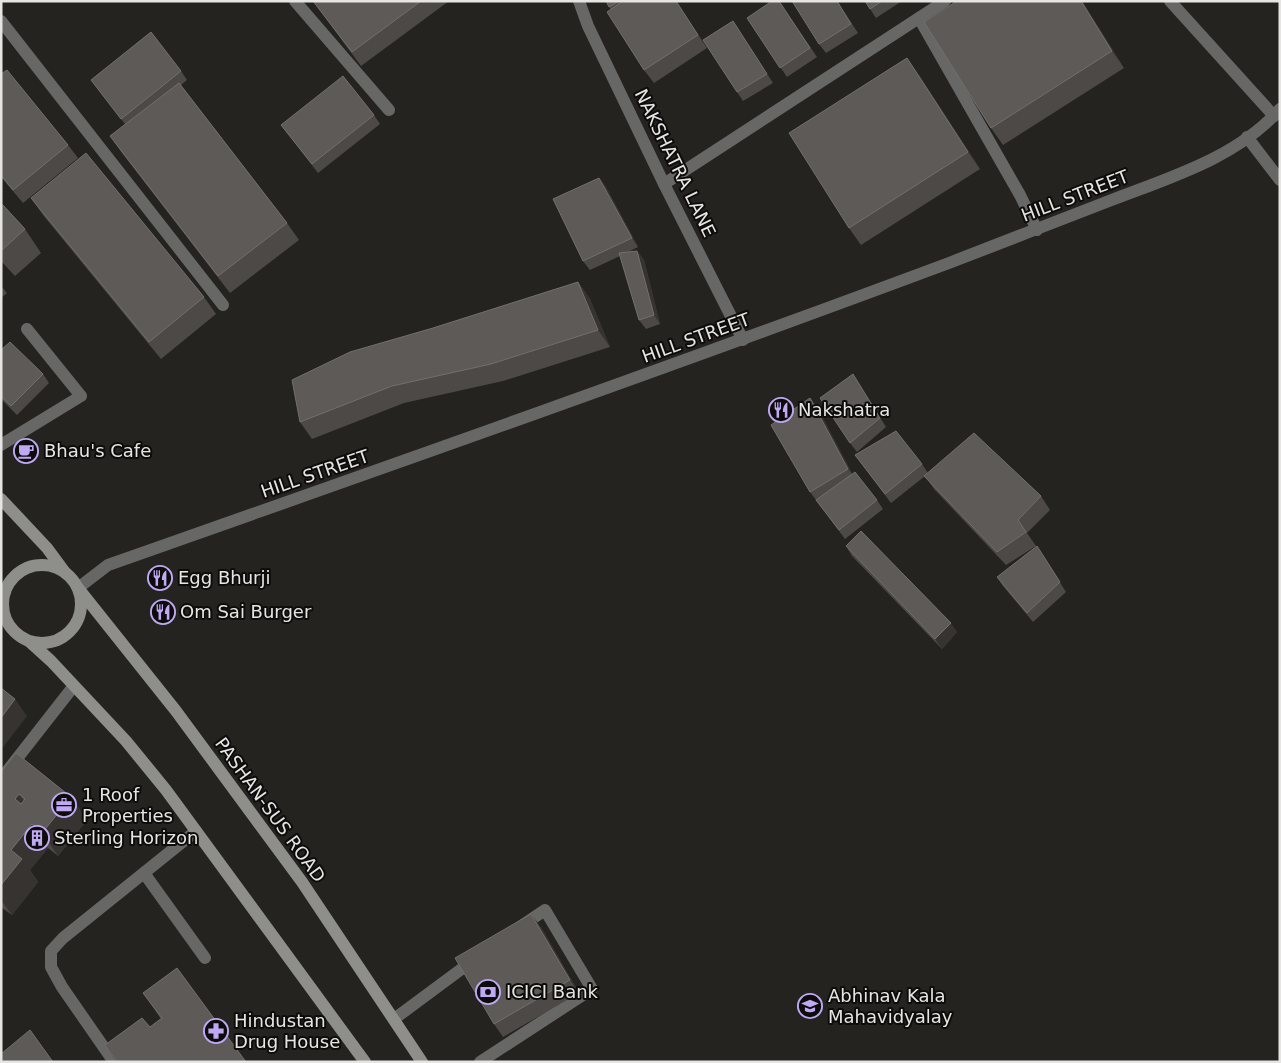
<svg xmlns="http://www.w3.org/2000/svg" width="1281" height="1063" viewBox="0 0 1281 1063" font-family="'DejaVu Sans',sans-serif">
<rect width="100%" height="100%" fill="#252320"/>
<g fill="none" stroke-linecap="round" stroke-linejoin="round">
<g stroke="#676765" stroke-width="12">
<polyline points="295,1 389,110"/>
<polyline points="919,18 1020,195 1037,230"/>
<polyline points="664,184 945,1"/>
<polyline points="1,445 81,396 27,329"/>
<polyline points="394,1019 475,959"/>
<polyline points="480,1062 592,989 545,910 520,927"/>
</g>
<g stroke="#676765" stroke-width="12">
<polyline points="579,1 588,26 664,184 743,340"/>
<polyline points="1170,1 1274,116"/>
<polyline points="1,21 223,305"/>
<polyline points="1247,137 1280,180"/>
<path d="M78 588 108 565C389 466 670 367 949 263 1002 242 1056 222 1109 201 1168 178 1237 158 1280 109"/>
<polyline points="1,779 73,687"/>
<polyline points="144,873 205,958"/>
<polyline points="114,1062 62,987 51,967 51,951 63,938 196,831"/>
</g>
<g stroke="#8e8e8a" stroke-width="12">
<polyline points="1,499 47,548 64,571"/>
<circle cx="42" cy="604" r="39"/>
<polyline points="78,588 176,711 302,882 422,1062"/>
<polyline points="30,642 51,661 126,741 166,790 365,1062"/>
</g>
</g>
<g fill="#4d4947">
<polygon points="313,1 449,1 361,66"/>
<polygon points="606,1 676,1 707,48 654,83 644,70"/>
<polygon points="779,1 817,57 787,77 747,18"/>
<polygon points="837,1 858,33 826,53 819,44"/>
<polygon points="865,1 902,1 876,18"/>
<polygon points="1082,1 1124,68 1003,145 991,128"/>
<polygon points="733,21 773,83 743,101 737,92"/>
<polygon points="181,71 187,80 181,85 287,223 299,240 230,293 122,153 110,136 125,124 91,80"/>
<polygon points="1,74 68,145 78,158 23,203 1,177"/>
<polygon points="919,75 980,169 861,245 849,228"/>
<polygon points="374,115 380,124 318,173 281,125"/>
<polygon points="599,178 606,187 638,247 628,252 637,251 644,260 660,324 646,329 639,320 620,256 590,270 583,261"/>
<polygon points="31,198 204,297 216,314 161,359 43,215"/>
<polygon points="1,203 25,229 41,253 15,276 1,261"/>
<polygon points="578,282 590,299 610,347 503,381 404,403 312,439 300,422 433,328"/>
<polygon points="1,286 7,293 1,298"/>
<polygon points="1,350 43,374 49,383 17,415 1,399"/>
<polygon points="859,384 886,427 857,452 850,443"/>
<polygon points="810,398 817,407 852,474 877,500 883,509 845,539 810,492"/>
<polygon points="855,455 922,464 928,473 1041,496 1050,510 1027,533 1036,546 1006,565 934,489 925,476 891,503"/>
<polygon points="846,546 957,632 942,649 852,556"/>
<polygon points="1043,555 1066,592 1033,622 1003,586 997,577"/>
<polygon points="1,772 71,797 87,820 58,856 48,848 30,870 38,882 12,915 2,908 1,909"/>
<polygon points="541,927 579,993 503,1037 494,1024"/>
<polygon points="143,993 246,1062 116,1062 105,1045 150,1027 161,1019"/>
</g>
<g fill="#363330">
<polygon points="1081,1 1082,1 1124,68 1112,51"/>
<polygon points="907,58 919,75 980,169 968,152"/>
<polygon points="599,178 606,187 638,247 632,238"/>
<polygon points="637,251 644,260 660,324 654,315"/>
<polygon points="578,282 590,299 610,347 598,330"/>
<polygon points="810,398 817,407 855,478 848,469"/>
<polygon points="951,623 957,632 942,649 935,639"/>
<polygon points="15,699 27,716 1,750 1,718"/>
<polygon points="19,794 36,817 15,799"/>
<polygon points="71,797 87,820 58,856 42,833"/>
<polygon points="32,824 48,848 30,870 38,882 12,915 1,900 1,885 11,850"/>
<polygon points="531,914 541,927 579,993 570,980"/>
</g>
<g fill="#5d5a58" stroke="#726f6d" fill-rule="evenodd">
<polygon points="313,1 421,1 352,52"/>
<polygon points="606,1 619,1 609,7"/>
<polygon points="623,1 676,1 698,35 644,70 607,12"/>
<polygon points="772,1 779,1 810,48 780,68 747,18"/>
<polygon points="792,1 837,1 851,24 819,44"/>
<polygon points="865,1 882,1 870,9"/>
<polygon points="957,1 1081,1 1112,51 991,128 924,22"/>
<polygon points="733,21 767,74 737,92 703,40"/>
<polygon points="151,32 181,71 121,119 91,80"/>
<polygon points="907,58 968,152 849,228 789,133"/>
<polygon points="7,70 68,145 13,190 1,175 1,74"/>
<polygon points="343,76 374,115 312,164 281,125"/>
<polygon points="179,83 287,223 218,276 110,136"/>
<polygon points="86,153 204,297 149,342 31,198"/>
<polygon points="599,178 632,238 583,261 553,199"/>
<polygon points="1,203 25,229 1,251"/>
<polygon points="637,251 654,315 639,320 619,253"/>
<polygon points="578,282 598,330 491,364 392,386 300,422 292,380 350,352 433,328"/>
<polygon points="10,342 43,374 11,406 1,396 1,350"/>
<polygon points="853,374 880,418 850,443 820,398"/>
<polygon points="810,398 848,469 810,492 771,425"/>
<polygon points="896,431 922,464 885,494 855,455"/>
<polygon points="974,433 1041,496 1018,520 1026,532 997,552 924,476"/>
<polygon points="855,472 877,500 839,530 816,500"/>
<polygon points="861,531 951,623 935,639 846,546"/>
<polygon points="1037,546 1060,582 1027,613 997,577"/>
<polygon points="1,688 15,699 1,718"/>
<path d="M16 753 71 797 42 833 32 824 11 850 22 859 1 885V772ZM19 794 25 799 21 804 15 799Z"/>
<polygon points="531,914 570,980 494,1024 455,958"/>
<polygon points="177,968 246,1062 117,1062 105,1045 142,1018 150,1027 162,1018 143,993"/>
<polygon points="30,1030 53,1062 1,1062 1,1054"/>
</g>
<defs>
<symbol id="restaurant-ring" viewBox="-11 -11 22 22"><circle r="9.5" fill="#0d0c0b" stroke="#bfa9f4" stroke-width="1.5"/><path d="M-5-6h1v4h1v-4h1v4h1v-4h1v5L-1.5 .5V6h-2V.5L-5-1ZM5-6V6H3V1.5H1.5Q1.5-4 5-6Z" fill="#bfa9f4"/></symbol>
<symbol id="cafe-ring" viewBox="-11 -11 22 22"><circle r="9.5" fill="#0d0c0b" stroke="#bfa9f4" stroke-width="1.5"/><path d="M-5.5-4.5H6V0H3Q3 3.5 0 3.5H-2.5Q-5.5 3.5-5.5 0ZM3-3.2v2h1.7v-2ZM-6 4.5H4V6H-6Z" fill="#bfa9f4"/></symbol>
<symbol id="office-ring" viewBox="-11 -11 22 22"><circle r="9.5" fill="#0d0c0b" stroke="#bfa9f4" stroke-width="1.5"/><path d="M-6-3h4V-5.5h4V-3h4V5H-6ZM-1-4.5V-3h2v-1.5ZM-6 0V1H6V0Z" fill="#bfa9f4"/></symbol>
<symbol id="building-ring" viewBox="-11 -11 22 22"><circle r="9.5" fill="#0d0c0b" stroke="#bfa9f4" stroke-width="1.5"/><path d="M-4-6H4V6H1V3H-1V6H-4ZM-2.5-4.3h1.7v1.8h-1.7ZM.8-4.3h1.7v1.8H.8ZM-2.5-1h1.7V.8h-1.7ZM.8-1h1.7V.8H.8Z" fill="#bfa9f4"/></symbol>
<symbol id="bank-ring" viewBox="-11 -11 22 22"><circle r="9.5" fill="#0d0c0b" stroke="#bfa9f4" stroke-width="1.5"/><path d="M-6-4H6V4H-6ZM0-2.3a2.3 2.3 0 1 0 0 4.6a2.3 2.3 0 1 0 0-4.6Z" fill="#bfa9f4"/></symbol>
<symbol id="university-ring" viewBox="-11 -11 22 22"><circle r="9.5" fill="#0d0c0b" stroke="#bfa9f4" stroke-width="1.5"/><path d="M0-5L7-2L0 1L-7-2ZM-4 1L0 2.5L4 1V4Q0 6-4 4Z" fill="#bfa9f4"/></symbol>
<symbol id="pharmacy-ring" viewBox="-11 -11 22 22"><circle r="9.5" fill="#0d0c0b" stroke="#bfa9f4" stroke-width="1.5"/><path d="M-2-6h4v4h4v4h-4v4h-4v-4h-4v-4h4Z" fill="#bfa9f4"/></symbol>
</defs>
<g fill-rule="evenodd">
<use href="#restaurant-ring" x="767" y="396" width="28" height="28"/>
<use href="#cafe-ring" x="12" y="437" width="28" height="28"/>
<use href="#restaurant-ring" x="146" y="564" width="28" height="28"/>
<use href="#restaurant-ring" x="149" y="598" width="28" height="28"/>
<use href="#office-ring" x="50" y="791" width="28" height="28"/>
<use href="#building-ring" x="23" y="824" width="28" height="28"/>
<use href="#bank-ring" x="474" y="978" width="28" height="28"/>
<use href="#university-ring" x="796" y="992" width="28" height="28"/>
<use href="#pharmacy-ring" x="202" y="1017" width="28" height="28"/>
</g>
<g text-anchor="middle" stroke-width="4" stroke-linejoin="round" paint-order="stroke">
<g font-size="18" fill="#e6e5e3" stroke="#0d0c0b">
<text transform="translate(675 163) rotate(64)" y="6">NAKSHATRA LANE</text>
<text transform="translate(1075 196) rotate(-21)" y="6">HILL STREET</text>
<text transform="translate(696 338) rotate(-20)" y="6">HILL STREET</text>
<text transform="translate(315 474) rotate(-19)" y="6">HILL STREET</text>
<text transform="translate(270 810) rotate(54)" y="6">PASHAN-SUS ROAD</text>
</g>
<g font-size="18" fill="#e6e5e3" stroke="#0d0c0b" text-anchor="start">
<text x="798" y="416">Nakshatra</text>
<text x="44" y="457">Bhau's Cafe</text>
<text x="178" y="584">Egg Bhurji</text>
<text x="180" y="618">Om Sai Burger</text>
<text x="82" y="801">1 Roof<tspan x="82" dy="21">Properties</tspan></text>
<text x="54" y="844">Sterling Horizon</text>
<text x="506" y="998">ICICI Bank</text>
<text x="828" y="1002">Abhinav Kala<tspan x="828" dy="21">Mahavidyalay</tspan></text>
<text x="234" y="1027">Hindustan<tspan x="234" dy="21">Drug House</tspan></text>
</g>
</g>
<rect width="1281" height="1063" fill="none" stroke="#e6e5e3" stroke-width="5"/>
</svg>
